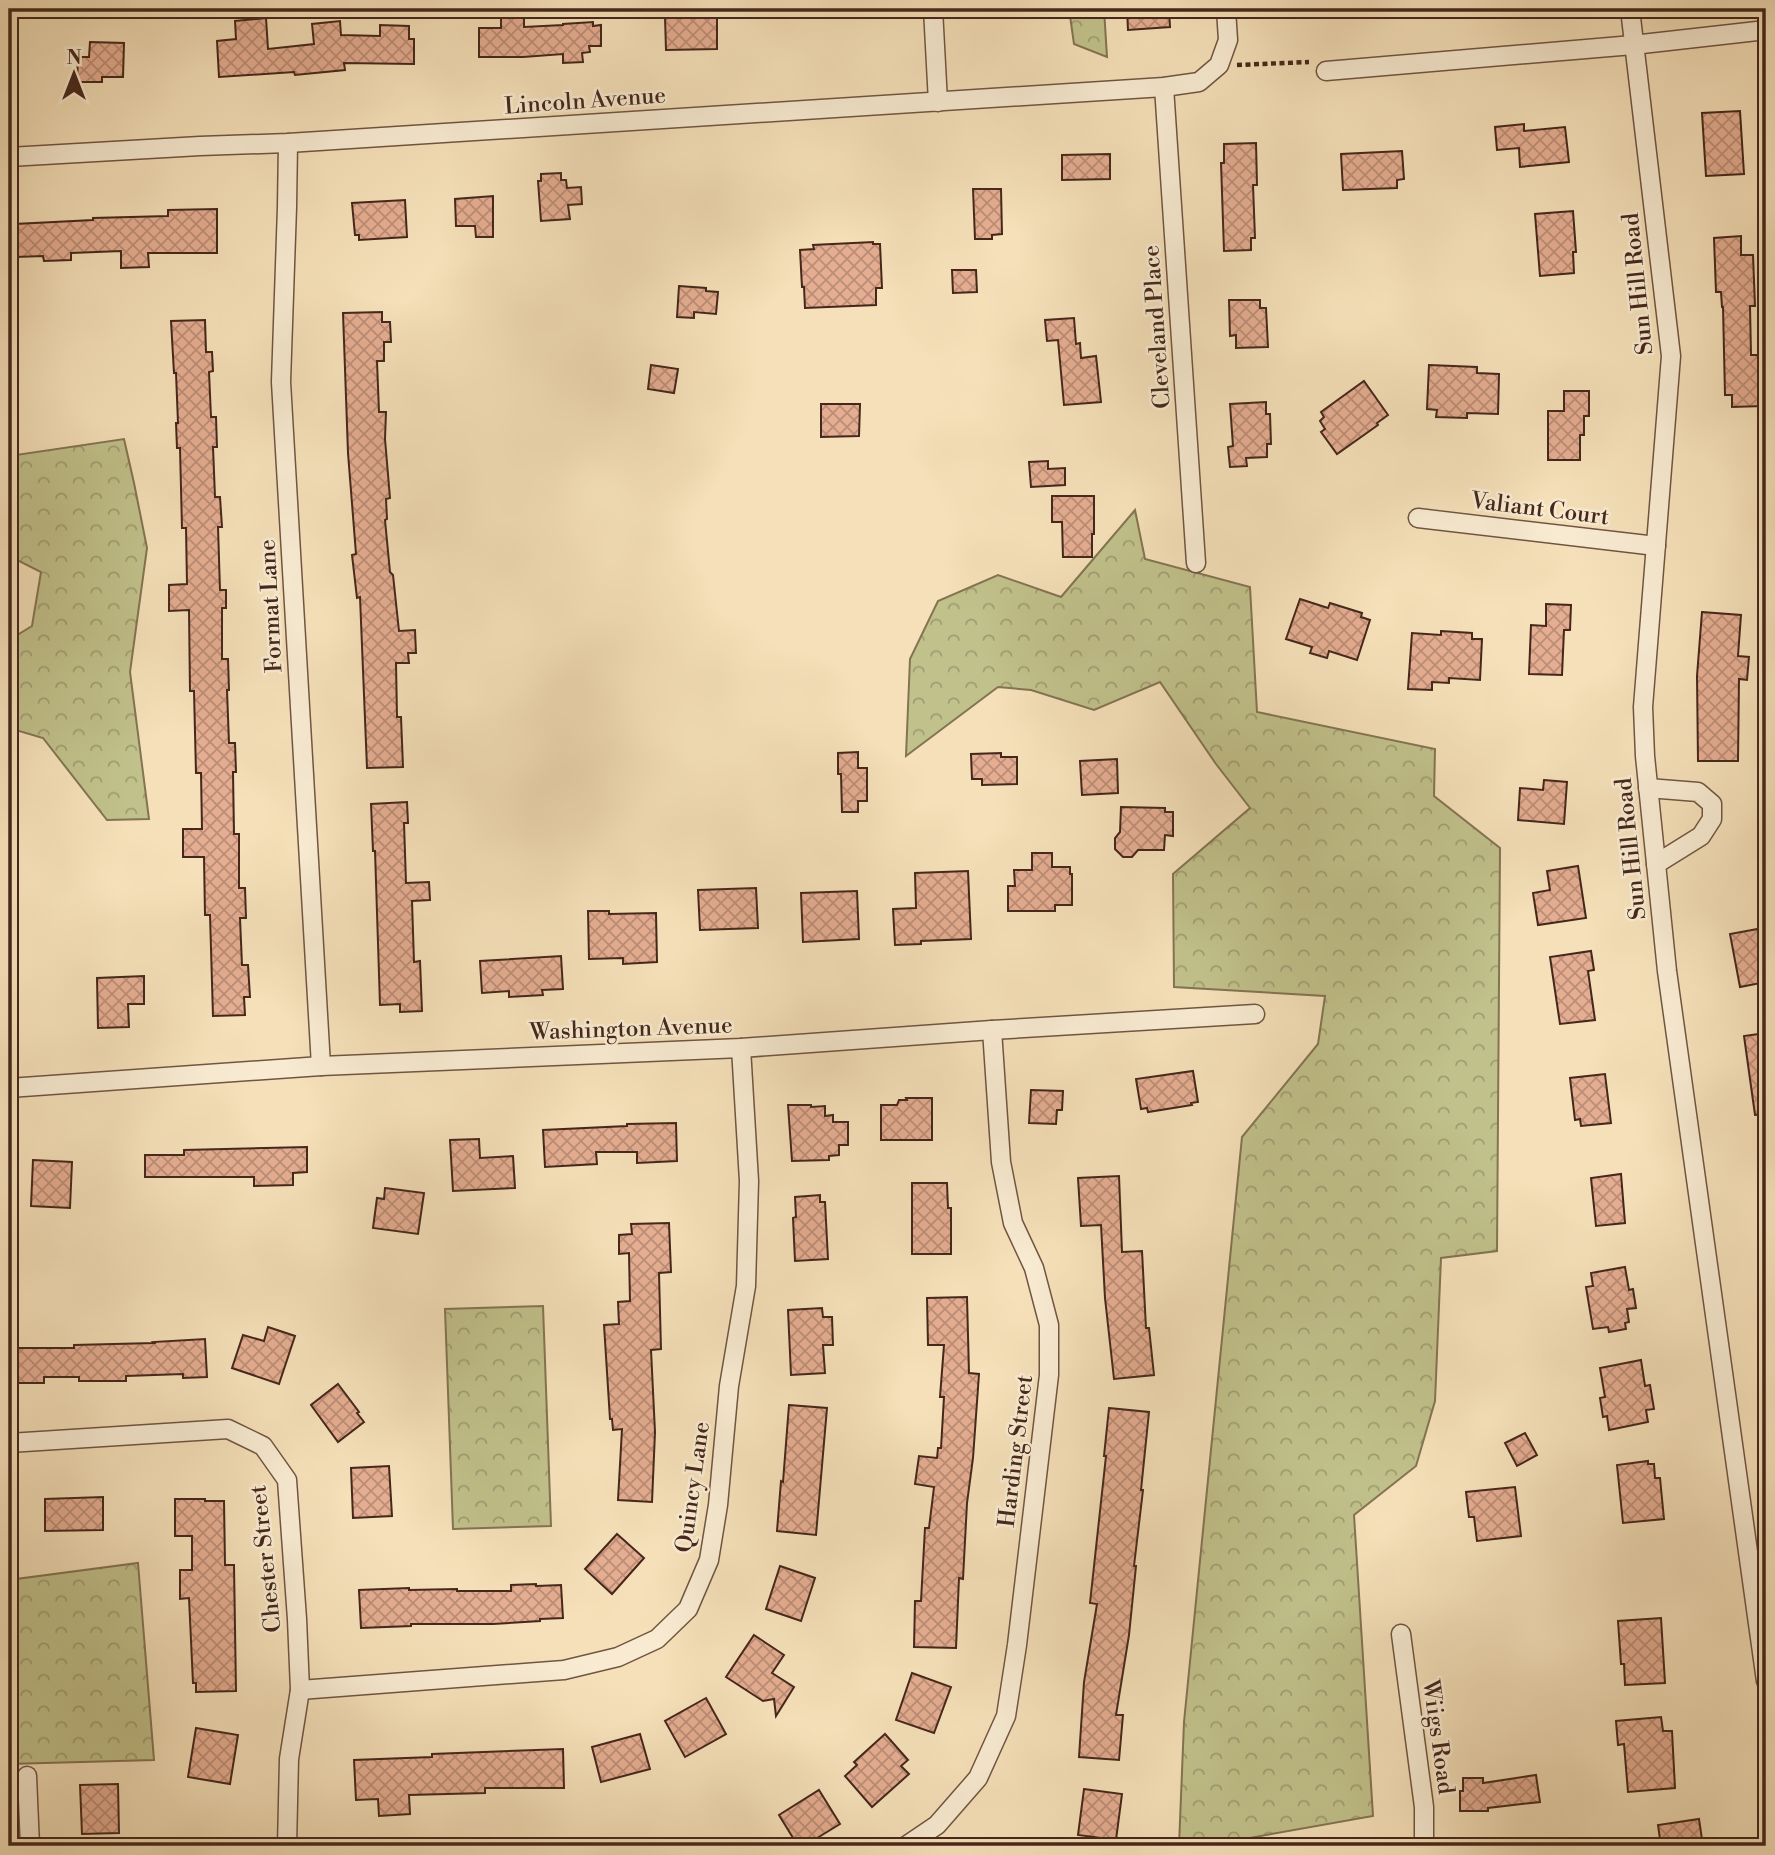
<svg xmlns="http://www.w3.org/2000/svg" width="1775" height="1855" viewBox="0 0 1775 1855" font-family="'Libre Bodoni',serif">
<defs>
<pattern id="forest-crowns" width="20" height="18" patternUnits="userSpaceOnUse" patternTransform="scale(1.75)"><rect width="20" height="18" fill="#c1c18b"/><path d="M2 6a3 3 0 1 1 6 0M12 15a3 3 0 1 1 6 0" fill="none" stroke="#9f9d71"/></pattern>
<pattern id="building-cross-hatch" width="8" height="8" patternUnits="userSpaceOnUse" patternTransform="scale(1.75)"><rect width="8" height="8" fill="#e5ad91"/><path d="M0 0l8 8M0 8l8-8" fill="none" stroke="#bb8d76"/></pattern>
</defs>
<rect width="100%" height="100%" fill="#f5e0b9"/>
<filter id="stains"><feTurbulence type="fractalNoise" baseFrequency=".00286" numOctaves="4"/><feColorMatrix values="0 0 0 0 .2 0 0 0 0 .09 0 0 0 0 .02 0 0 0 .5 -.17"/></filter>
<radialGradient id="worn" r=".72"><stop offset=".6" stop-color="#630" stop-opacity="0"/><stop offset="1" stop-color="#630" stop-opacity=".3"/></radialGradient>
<g fill="url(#forest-crowns)" stroke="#837453" stroke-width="2">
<polygon points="1069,9 1104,9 1107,57 1074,44"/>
<polygon points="124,439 134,483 147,548 130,672 149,819 107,820 43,738 9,728 9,640 32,626 41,572 9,556 9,456"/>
<polygon points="1135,510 1145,559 1250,587 1257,712 1435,749 1434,796 1500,848 1497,1251 1441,1258 1435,1401 1416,1466 1354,1515 1373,1816 1238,1840 1238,1846 1179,1846 1184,1722 1242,1137 1318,1044 1325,996 1174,987 1173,874 1250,808 1216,764 1160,682 1094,710 1031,690 998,687 906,756 910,659 938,601 998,575 1061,597"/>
<polygon points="543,1306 551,1526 453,1529 445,1309"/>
<polygon points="138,1563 154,1760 9,1764 9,1580"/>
</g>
<g fill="url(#building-cross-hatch)" stroke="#45271b" stroke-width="2">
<polygon points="1127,9 1169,9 1170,27 1128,30"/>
<polygon points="501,17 524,17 524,27 563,25 563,24 593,22 593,26 601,25 601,46 589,46 590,52 582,53 583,62 563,63 563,54 523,57 479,57 479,28 501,28"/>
<polygon points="665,17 717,17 717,49 666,50"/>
<polygon points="266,18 268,49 314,44 312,24 340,21 341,35 380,36 380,25 409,26 409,39 414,39 414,64 344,63 345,70 295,75 294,72 219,77 217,41 236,39 235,21"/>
<polygon points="90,42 124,43 123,77 102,77 102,82 77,82 78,57 89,57"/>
<polygon points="1740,111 1744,174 1706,176 1702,113"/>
<polygon points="1524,124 1524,131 1565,127 1569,162 1520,167 1519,148 1497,150 1495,127"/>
<polygon points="1256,143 1257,185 1253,185 1255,238 1251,238 1251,250 1224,251 1221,163 1224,163 1224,144"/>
<polygon points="1402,151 1404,179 1397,180 1397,188 1343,190 1341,154"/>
<polygon points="1110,154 1110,179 1062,180 1062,155"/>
<polygon points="561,173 561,180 566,180 567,188 581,187 582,204 568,205 570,219 541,221 538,181 541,181 541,174"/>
<polygon points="973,189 1001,189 1002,234 992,235 992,239 975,239"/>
<polygon points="493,196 493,237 476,237 475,226 456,226 455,199"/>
<polygon points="405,200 407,237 359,240 359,235 355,235 352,203"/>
<polygon points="217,209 217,253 148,253 149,267 121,268 121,251 71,253 71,260 44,261 43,256 16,257 15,224 93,220 93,218 168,216 168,210"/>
<polygon points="1573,211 1576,252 1573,252 1574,273 1540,276 1535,214"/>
<polygon points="1741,236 1741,255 1753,255 1755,306 1750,306 1751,355 1762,355 1763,406 1732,407 1732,395 1725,395 1723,307 1722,307 1721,292 1716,292 1714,238"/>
<polygon points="873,242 873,244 880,244 882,288 876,288 876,305 805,308 804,287 802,287 800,250 814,249 813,245"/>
<polygon points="952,270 976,270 977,292 953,293"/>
<polygon points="679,286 706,288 706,291 718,292 716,314 694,312 694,318 677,317"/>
<polygon points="1229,300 1260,300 1260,308 1266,308 1268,347 1236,348 1236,335 1230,336"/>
<polygon points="382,312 382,322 390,322 391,342 384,342 384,361 377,361 379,412 386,412 385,439 390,498 386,499 387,519 385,520 390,572 393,575 399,631 415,630 416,653 408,653 409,663 396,663 397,717 401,717 403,767 367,768 360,597 357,598 352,555 356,554 348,453 343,313"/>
<polygon points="1074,318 1076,344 1080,343 1081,358 1096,356 1101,402 1064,405 1058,340 1047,341 1045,320"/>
<polygon points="205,320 206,352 212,352 213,371 209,372 211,417 216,417 217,447 213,447 215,497 220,497 222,527 218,527 220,590 226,590 226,608 222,608 222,659 228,659 229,690 227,690 229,743 235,743 236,772 233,772 234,834 239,834 239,888 245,888 246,918 240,918 242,965 248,965 250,997 244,997 245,1015 213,1016 210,915 205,915 204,857 183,857 183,829 202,829 201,773 196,773 194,691 190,691 189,610 169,611 169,585 187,584 186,528 182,528 180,448 177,448 176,423 178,423 176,373 174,373 171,321"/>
<polygon points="651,365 678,369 674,393 648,389"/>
<polygon points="1429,365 1477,367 1477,373 1499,374 1498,414 1467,413 1467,418 1436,417 1437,410 1427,409"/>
<polygon points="1364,381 1388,415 1377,423 1378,425 1337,454 1321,432 1325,429 1320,421 1324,417 1321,412"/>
<polygon points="1564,391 1589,391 1589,416 1584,416 1584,435 1580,435 1580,460 1548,460 1548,411 1564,411"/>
<polygon points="1266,402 1266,414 1270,414 1271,444 1267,444 1267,457 1246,458 1247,466 1230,467 1228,447 1233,446 1230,404"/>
<polygon points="821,404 860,404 859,436 821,437"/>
<polygon points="1048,461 1048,469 1065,468 1065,485 1031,487 1029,462"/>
<polygon points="1052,496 1094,496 1094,534 1092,534 1092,557 1063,557 1062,522 1052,522"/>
<polygon points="1300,599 1328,608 1330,603 1362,613 1361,617 1370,620 1357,660 1329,651 1327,658 1310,653 1312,647 1286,639"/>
<polygon points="1546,604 1571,605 1570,630 1564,630 1562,675 1529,674 1531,625 1546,626"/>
<polygon points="1702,612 1741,615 1738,656 1749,657 1747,680 1739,679 1738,761 1698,761 1697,676"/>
<polygon points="1441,631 1472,633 1472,639 1482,639 1480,680 1449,678 1449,683 1432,682 1432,690 1408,689 1412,633 1441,635"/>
<polygon points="858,752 858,768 867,768 867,801 858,801 858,812 842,812 841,774 838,774 838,753"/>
<polygon points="1001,753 1001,757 1017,757 1017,784 982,785 982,779 972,779 971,754"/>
<polygon points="1117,759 1118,793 1082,795 1080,761"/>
<polygon points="1544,780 1567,782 1564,824 1518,820 1520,788 1543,790"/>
<polygon points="407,802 408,823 404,823 406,883 429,882 430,900 412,901 414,962 420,961 422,1011 400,1012 400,1004 380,1005 375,851 373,851 371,804"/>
<polygon points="1121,807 1165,808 1165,812 1173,812 1173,836 1165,835 1164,850 1138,850 1132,857 1123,857 1115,849 1115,838 1120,832"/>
<polygon points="1032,853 1052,853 1052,867 1070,867 1070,874 1072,874 1072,905 1055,905 1055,911 1008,911 1008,886 1015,886 1014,870 1032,870"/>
<polygon points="1578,866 1586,918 1538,925 1533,893 1550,890 1547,871"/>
<polygon points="968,871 971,939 921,941 921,944 895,945 893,909 916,908 915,873"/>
<polygon points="756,888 758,928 700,930 698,890"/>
<polygon points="857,891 859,939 803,942 801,893"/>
<polygon points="588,911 609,911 609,914 656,913 657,962 623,964 623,958 589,959"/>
<polygon points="1763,928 1766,944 1766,982 1740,987 1730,934"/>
<polygon points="1591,951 1594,970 1588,971 1595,1020 1560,1024 1550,957"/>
<polygon points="561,956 563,989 542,990 543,995 509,997 509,991 482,993 480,961"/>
<polygon points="144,976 144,1004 128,1004 129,1027 98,1028 97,978"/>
<polygon points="1766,1033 1766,1114 1755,1115 1744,1036"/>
<polygon points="1193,1071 1198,1102 1191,1103 1192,1105 1148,1112 1147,1108 1141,1109 1136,1079"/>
<polygon points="1605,1074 1611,1123 1581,1126 1580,1119 1575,1120 1570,1078"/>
<polygon points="1031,1090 1063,1091 1062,1110 1057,1110 1056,1124 1029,1123"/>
<polygon points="906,1098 932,1098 932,1140 881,1140 881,1105 897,1105 899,1100 907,1100"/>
<polygon points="788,1105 811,1105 811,1107 825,1106 825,1116 833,1115 833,1122 848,1122 848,1145 839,1145 839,1155 829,1156 829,1160 792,1161"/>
<polygon points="676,1123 677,1161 637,1163 637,1152 596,1152 597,1164 545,1167 543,1130 627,1126 627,1124"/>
<polygon points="479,1139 480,1158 513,1156 515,1188 453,1191 450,1140"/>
<polygon points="307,1147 307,1172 293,1173 293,1185 254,1186 254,1177 145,1177 145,1155 184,1155 184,1150"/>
<polygon points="33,1160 72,1162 70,1208 31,1206"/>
<polygon points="1621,1174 1625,1223 1596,1226 1591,1178"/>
<polygon points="1119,1176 1122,1252 1142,1251 1146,1328 1149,1328 1154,1375 1114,1379 1105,1298 1101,1225 1081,1226 1078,1178"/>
<polygon points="912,1183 947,1183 948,1208 951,1208 951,1254 912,1254"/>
<polygon points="385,1188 424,1193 418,1234 373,1228 377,1198 384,1199"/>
<polygon points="820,1195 820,1202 825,1202 828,1259 795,1261 793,1218 796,1217 795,1197"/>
<polygon points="669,1223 671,1272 659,1273 661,1349 651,1350 655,1432 652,1502 618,1500 622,1429 613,1430 612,1419 610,1419 604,1325 619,1324 618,1302 630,1301 629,1253 619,1254 619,1235 632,1234 631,1224"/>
<polygon points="1625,1267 1629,1290 1633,1289 1636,1308 1627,1309 1629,1322 1625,1323 1626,1329 1609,1332 1608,1327 1593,1329 1586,1287 1593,1286 1591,1273"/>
<polygon points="967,1297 969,1373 979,1374 973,1458 967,1503 963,1579 959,1578 956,1648 914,1647 915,1601 921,1601 925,1528 929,1528 934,1487 915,1484 919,1456 937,1458 938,1448 941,1448 944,1397 940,1397 944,1345 928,1345 927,1298"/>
<polygon points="822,1308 823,1317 832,1317 833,1345 823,1345 825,1373 791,1375 788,1310"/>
<polygon points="268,1327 295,1336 279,1384 232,1368 243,1335 264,1341"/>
<polygon points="205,1339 207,1377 183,1378 183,1374 126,1376 126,1381 79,1381 79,1377 44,1377 44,1383 9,1383 9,1348 74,1348 74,1345 154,1343 153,1342"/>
<polygon points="1641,1360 1645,1386 1650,1385 1654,1409 1646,1410 1648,1422 1609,1430 1607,1416 1603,1417 1600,1398 1605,1397 1600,1368"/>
<polygon points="338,1384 359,1412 357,1413 364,1422 338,1442 311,1405"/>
<polygon points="789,1405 827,1408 816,1535 777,1531 781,1481 783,1482"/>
<polygon points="1109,1408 1149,1412 1141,1490 1143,1490 1134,1566 1136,1566 1129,1635 1116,1715 1123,1715 1119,1760 1079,1757 1084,1682 1097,1604 1090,1603 1106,1456 1104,1456"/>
<polygon points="1525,1433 1537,1455 1517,1466 1505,1443"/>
<polygon points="1648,1461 1648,1464 1654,1464 1655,1478 1660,1478 1664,1519 1623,1523 1617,1465"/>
<polygon points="389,1466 392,1516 353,1518 351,1468"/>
<polygon points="1515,1487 1521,1536 1477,1541 1474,1517 1469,1517 1466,1492"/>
<polygon points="103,1497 103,1530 45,1531 45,1499"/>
<polygon points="175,1499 205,1499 205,1501 224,1501 225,1565 234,1565 236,1691 196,1692 196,1683 193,1683 189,1598 180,1599 180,1570 192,1570 192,1536 175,1536"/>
<polygon points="617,1534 644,1558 612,1594 585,1569"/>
<polygon points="780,1566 815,1578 801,1621 766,1609"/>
<polygon points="536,1584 536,1586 561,1585 563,1618 540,1619 540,1621 493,1624 411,1624 411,1626 361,1628 359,1590 409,1588 409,1590 457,1589 457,1591 511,1591 511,1585"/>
<polygon points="1661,1618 1665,1683 1625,1685 1624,1664 1621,1664 1618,1621"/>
<polygon points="754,1635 784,1655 772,1673 794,1687 776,1716 774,1699 763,1701 726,1677"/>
<polygon points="912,1673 951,1687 934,1733 896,1720"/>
<polygon points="706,1698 726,1734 685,1757 665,1721"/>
<polygon points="1661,1717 1663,1731 1672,1731 1675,1788 1628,1792 1624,1744 1618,1745 1616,1721"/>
<polygon points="196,1728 238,1735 230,1784 188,1777"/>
<polygon points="640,1734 650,1769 601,1782 592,1747"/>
<polygon points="885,1734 908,1760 901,1766 909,1774 872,1807 845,1776 857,1765 854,1762"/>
<polygon points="563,1749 564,1788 485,1788 485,1793 409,1795 410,1814 379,1816 378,1799 356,1800 354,1760 432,1757 432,1754"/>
<polygon points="1536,1775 1540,1802 1488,1808 1488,1811 1460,1811 1460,1791 1463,1791 1463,1778 1483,1778 1483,1783"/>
<polygon points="118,1784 119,1833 82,1834 80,1785"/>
<polygon points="1084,1789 1122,1794 1116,1840 1078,1835"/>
<polygon points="819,1790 840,1824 804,1846 798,1846 779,1815"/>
<polygon points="1699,1819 1703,1846 1661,1846 1658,1825"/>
</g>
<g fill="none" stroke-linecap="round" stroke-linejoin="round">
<defs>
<g id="minor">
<polyline points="933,9 938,102"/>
<polyline points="1630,9 1671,356 1643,707 1645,756 1667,971 1766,1681"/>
<polyline points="1326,71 1633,45 1766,30"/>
<polyline points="1164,87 1196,563"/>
<polyline points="288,143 287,207 281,382 321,1066"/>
<polyline points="9,157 200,146 288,143 1164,87 1199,82 1219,65 1228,40 1226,9"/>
<polyline points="1418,518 1656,546"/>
<polyline points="1648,788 1698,792 1712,804 1712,819 1701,836 1656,864"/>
<polyline points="9,1088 321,1066 741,1048 992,1030 1255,1014"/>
<polyline points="9,1443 228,1429 263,1446 287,1480 297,1619 300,1690 289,1759 287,1846"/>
<polyline points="1401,1634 1424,1807 1424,1846"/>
<polyline points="300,1690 564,1670 618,1657 657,1639 688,1609 709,1560 718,1505 729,1386 746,1286 749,1181 741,1048"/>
<polyline points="27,1776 30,1846"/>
<polyline points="906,1846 937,1825 978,1778 1006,1716 1017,1645 1049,1375 1049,1325 1034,1268 1013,1223 1001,1162 992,1030"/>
</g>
</defs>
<use href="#minor" stroke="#715542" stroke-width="21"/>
<polyline stroke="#45271b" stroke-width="4.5" stroke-dasharray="5 3.5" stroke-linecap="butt" points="1237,65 1309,62"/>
<use href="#minor" stroke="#f8ebd2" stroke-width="18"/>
</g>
<g text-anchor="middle" stroke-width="5" stroke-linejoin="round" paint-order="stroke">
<g font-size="23" fill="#45271b" stroke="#f8ebd2">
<text transform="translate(585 100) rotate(-4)" y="8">Lincoln Avenue</text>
<text transform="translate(1637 284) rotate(-96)" y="8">Sun Hill Road</text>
<text transform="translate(1156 327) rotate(-94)" y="8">Cleveland Place</text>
<text transform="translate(1540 508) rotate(7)" y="8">Valiant Court</text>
<text transform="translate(270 606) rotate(-93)" y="8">Format Lane</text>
<text transform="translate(1630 849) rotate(-96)" y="8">Sun Hill Road</text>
<text transform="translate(631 1028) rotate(-2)" y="8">Washington Avenue</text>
<text transform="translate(1015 1451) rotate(-83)" y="8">Harding Street</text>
<text transform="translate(692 1487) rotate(-82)" y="8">Quincy Lane</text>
<text transform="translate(265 1559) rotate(-96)" y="8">Chester Street</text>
<text transform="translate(1439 1737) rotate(82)" y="8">Wiigs Road</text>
</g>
</g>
<rect width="1775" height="1855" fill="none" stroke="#f5e0b9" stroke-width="35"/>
<rect x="10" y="10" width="1754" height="1834" fill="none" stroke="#45271b" stroke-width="3.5"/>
<rect x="18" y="18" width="1740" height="1820" fill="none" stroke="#45271b" stroke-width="2"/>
<g transform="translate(74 74)" stroke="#f8ebd2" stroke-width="5" paint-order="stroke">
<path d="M0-5L12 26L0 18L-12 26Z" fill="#45271b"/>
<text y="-10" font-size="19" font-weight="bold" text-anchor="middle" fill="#45271b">N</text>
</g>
<rect width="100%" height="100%" filter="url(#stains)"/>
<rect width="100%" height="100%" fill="url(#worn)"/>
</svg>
